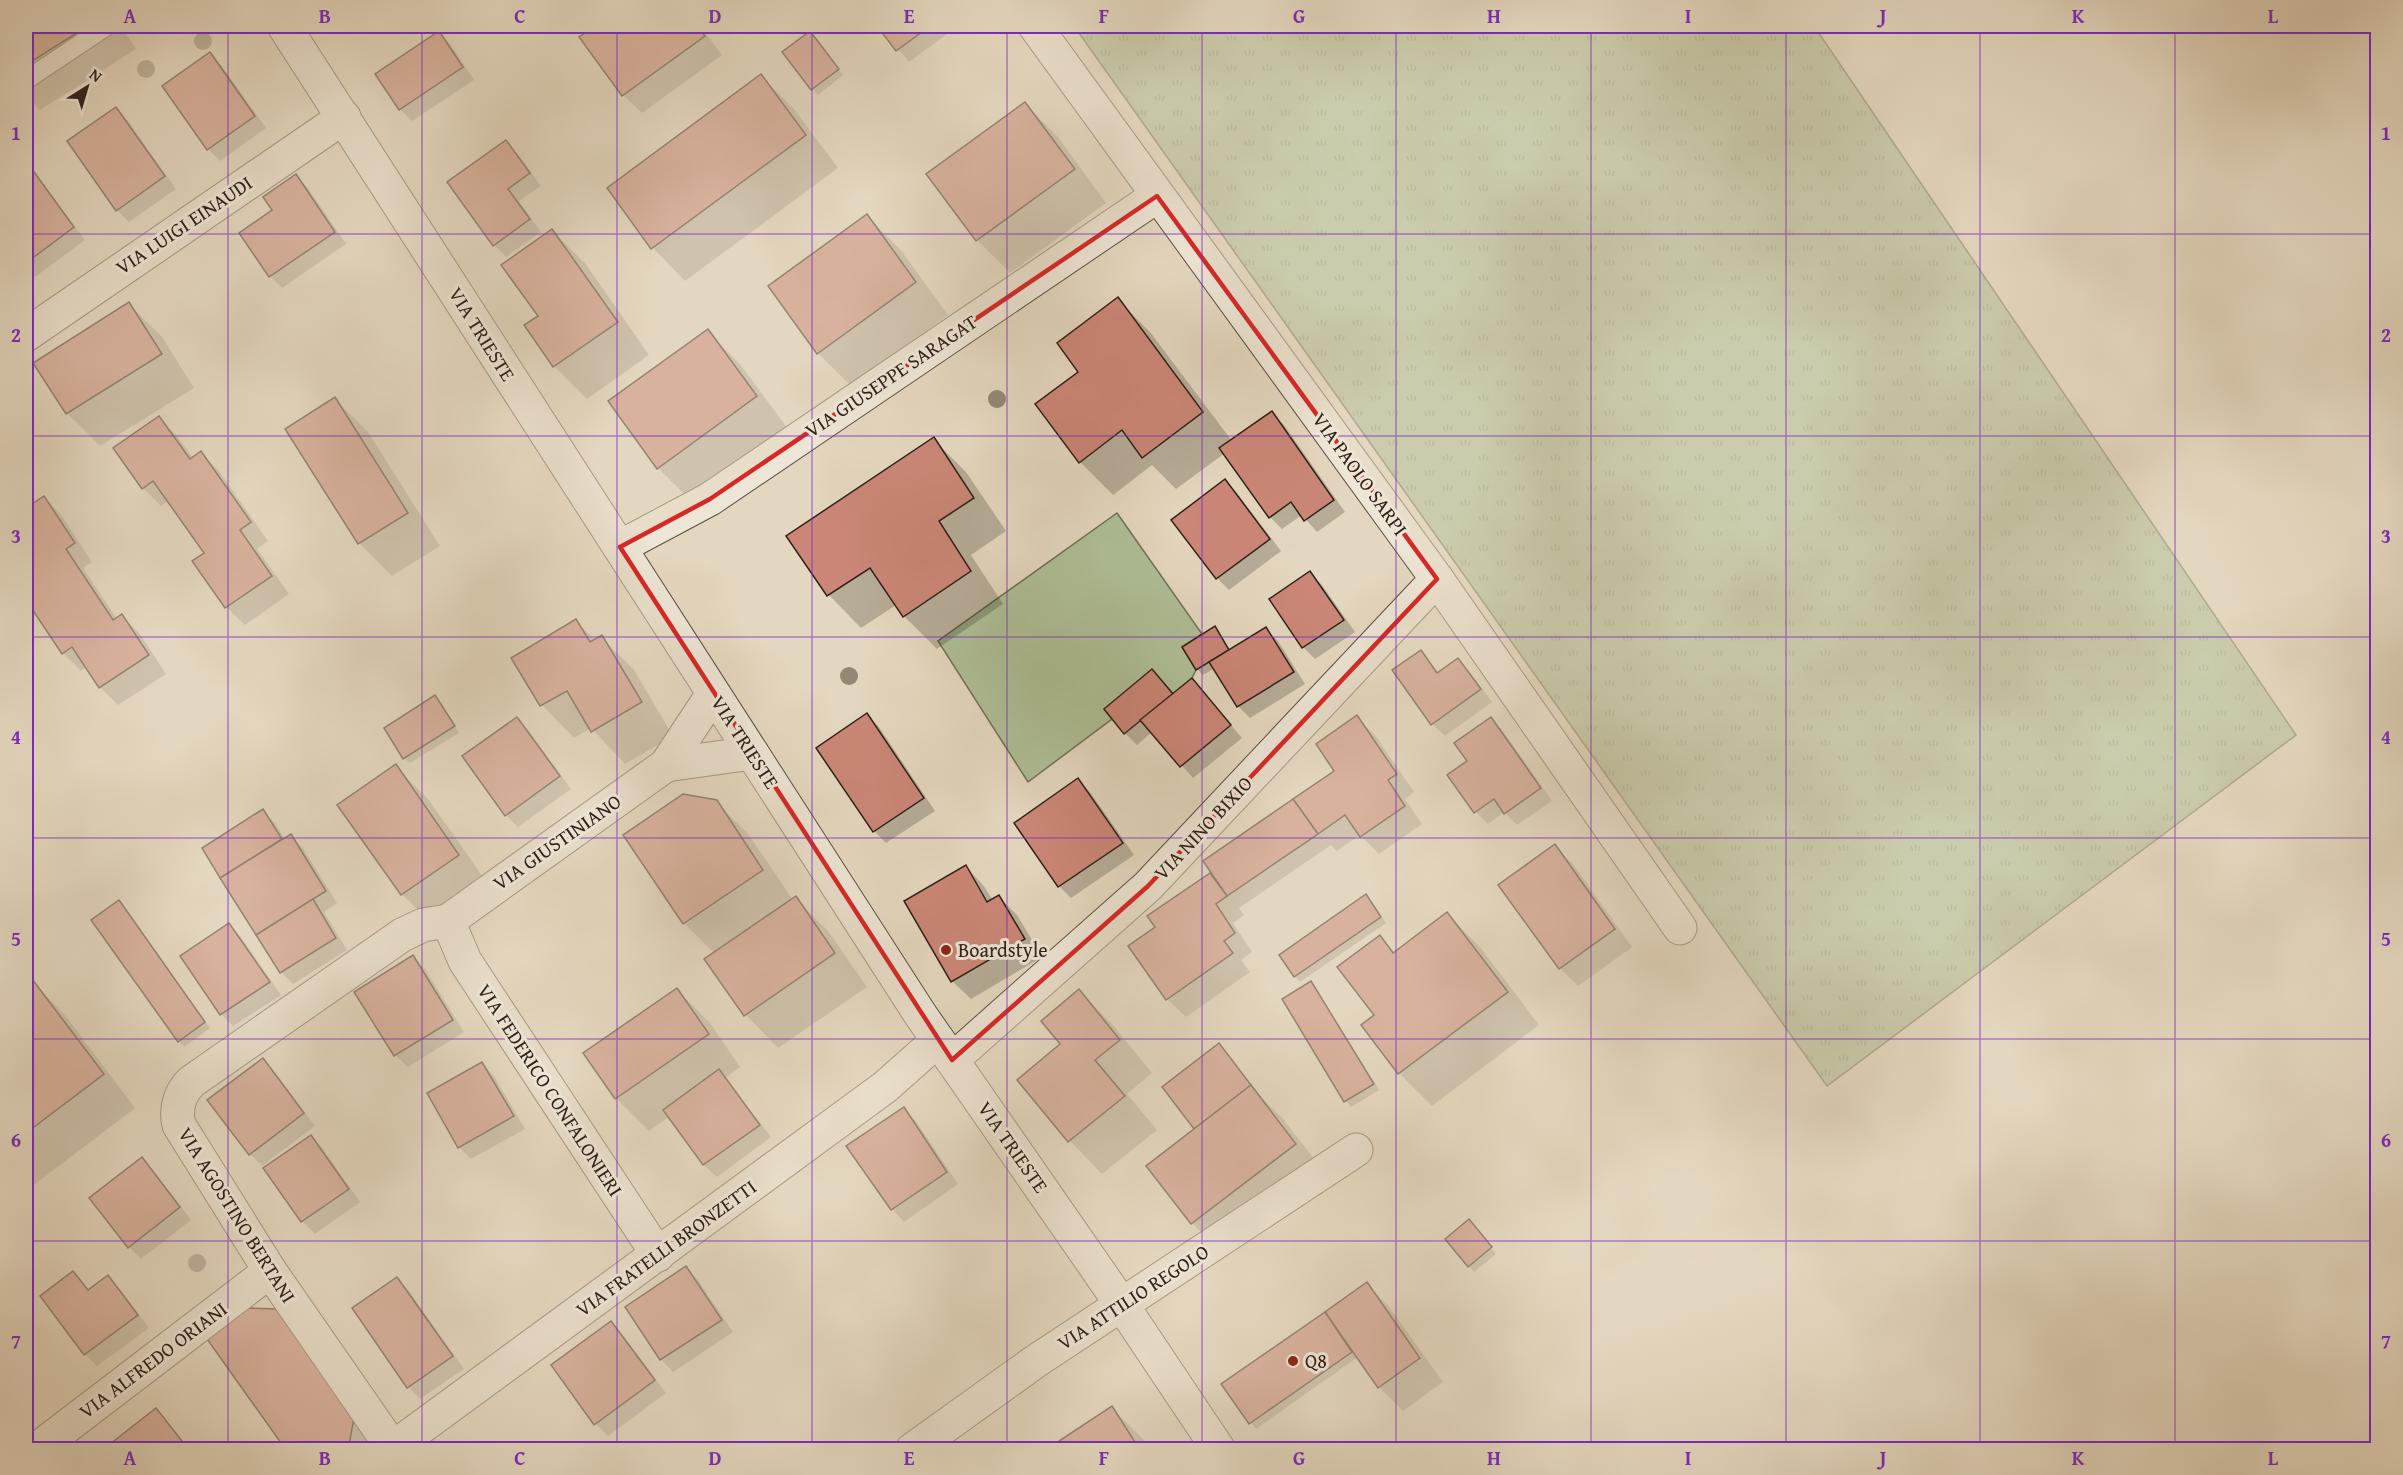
<svg xmlns="http://www.w3.org/2000/svg" width="2403" height="1475" viewBox="0 0 2403 1475" font-family="'Gentium Book Plus',serif">
<defs>
<pattern id="grass-tufts" width="24" height="20" patternUnits="userSpaceOnUse" patternTransform="scale(1.5)"><rect width="24" height="20" fill="#aebf97"/><path d="M3 7l-1-3M5 7V3M7 7l1-3M15 17l-1-3M17 17v-4M19 17l1-3" fill="none" stroke="#8e9b7a"/></pattern>
</defs>
<rect width="100%" height="100%" fill="#e4d7bf"/>
<filter id="stains"><feTurbulence type="fractalNoise" baseFrequency=".00333" numOctaves="4"/><feColorMatrix values="0 0 0 0 .2 0 0 0 0 .09 0 0 0 0 .02 0 0 0 .5 -.17"/></filter>
<radialGradient id="worn" r=".72"><stop offset=".6" stop-color="#630" stop-opacity="0"/><stop offset="1" stop-color="#630" stop-opacity=".3"/></radialGradient>
<polygon fill="url(#grass-tufts)" stroke="#6f7058" stroke-width="1.5" points="1074,26 1814,26 2296,735 1827,1086"/>
<polygon fill="#aebf97" stroke="#6f7058" stroke-width="1.5" points="1117,513 1202,634 1182,647 1196,670 1192,678 1173,694 1152,670 1104,709 1112,719 1028,782 938,641"/>
<g fill="#0003">
<polygon points="26,26 121,26 136,49 40,110 26,95"/>
<polygon points="597,26 700,26 722,55 642,113 623,95 582,37"/>
<polygon points="879,26 958,26 909,62"/>
<polygon points="439,33 451,45 474,80 412,121 400,109"/>
<polygon points="816,38 843,75 818,95 812,89"/>
<polygon points="210,54 222,66 266,128 220,161 208,149"/>
<polygon points="761,76 794,109 838,168 685,281 653,248"/>
<polygon points="1025,104 1058,137 1106,203 1010,273 977,240"/>
<polygon points="116,109 128,121 176,189 129,222 117,210"/>
<polygon points="506,142 518,154 541,186 519,201 541,232 506,257 494,245"/>
<polygon points="26,160 85,240 35,277 26,267"/>
<polygon points="296,176 308,188 346,244 282,288 270,276"/>
<polygon points="867,216 900,249 948,315 851,386 818,353"/>
<polygon points="552,231 585,263 649,355 587,399 554,366 540,316"/>
<polygon points="1117,299 1150,332 1232,441 1272,413 1284,425 1345,512 1317,532 1302,515 1282,529 1270,517 1225,453 1176,489 1152,465 1113,495 1080,462"/>
<polygon points="129,304 162,337 194,388 100,446 67,413"/>
<polygon points="707,331 740,364 789,430 691,501 658,468"/>
<polygon points="335,399 368,432 440,546 392,576 359,543"/>
<polygon points="159,418 177,436 193,458 201,453 219,471 268,541 257,549 289,594 245,625 226,607 194,561 206,553 169,500 161,506 143,488"/>
<polygon points="933,439 966,472 1006,531 971,555 1003,604 937,649 904,616 896,605 861,628 829,595 788,536"/>
<polygon points="1225,481 1237,493 1281,551 1229,590 1217,578"/>
<polygon points="44,497 62,516 92,562 83,568 117,619 122,616 140,634 166,674 118,705 100,687 87,667 81,671 63,653 26,597 26,502 29,507"/>
<polygon points="1310,573 1322,585 1355,632 1315,659 1303,647"/>
<polygon points="576,621 596,641 601,637 634,670 673,736 625,764 591,728 574,738 542,705"/>
<polygon points="1215,628 1231,651 1266,629 1278,641 1305,684 1250,718 1238,706 1215,668 1203,675 1197,669"/>
<polygon points="1420,652 1439,673 1458,660 1470,672 1492,702 1445,736 1432,724 1394,670"/>
<polygon points="1164,683 1174,695 1203,692 1242,738 1193,778 1152,732 1137,745 1125,733"/>
<polygon points="435,697 459,733 410,763 404,758"/>
<polygon points="867,715 879,727 935,811 886,843 874,831"/>
<polygon points="1356,717 1375,735 1414,792 1405,799 1422,824 1379,854 1360,835 1337,851 1331,845 1239,908 1244,915 1233,923 1252,952 1241,960 1250,972 1186,1017 1167,999 1157,928 1210,875 1215,880 1337,771"/>
<polygon points="517,719 529,731 571,789 518,827 506,815"/>
<polygon points="1491,719 1503,731 1552,801 1517,825 1504,812 1488,824 1476,812 1469,762"/>
<polygon points="395,766 428,799 491,888 435,927 402,894"/>
<polygon points="1078,780 1090,792 1134,855 1071,898 1059,886 1016,823"/>
<polygon points="716,802 749,835 793,900 795,898 828,931 867,987 778,1048 746,1015 707,959 715,954 684,923 625,835"/>
<polygon points="263,811 275,823 285,839 291,836 303,848 337,903 324,912 347,950 293,984 281,972 204,848"/>
<polygon points="1554,846 1573,864 1632,947 1578,986 1560,968"/>
<polygon points="965,866 983,885 993,900 999,897 1017,915 1042,957 971,999 952,981"/>
<polygon points="119,902 210,1028 184,1047 179,1041"/>
<polygon points="1371,902 1386,923 1300,982 1295,976"/>
<polygon points="1447,914 1480,947 1539,1025 1432,1106 1399,1073 1376,1015 1380,937 1396,953"/>
<polygon points="229,925 241,937 281,995 233,1026 221,1014 182,956"/>
<polygon points="413,957 425,969 464,1032 408,1067 395,1055"/>
<polygon points="32,981 64,1014 135,1108 26,1191 26,986"/>
<polygon points="1311,983 1316,989 1379,1090 1351,1107 1346,1101"/>
<polygon points="677,990 710,1023 740,1067 725,1078 771,1137 717,1177 704,1165 669,1117 649,1131 616,1098"/>
<polygon points="1079,991 1112,1024 1152,1073 1127,1094 1157,1130 1102,1174 1070,1141 1019,1080 1062,1044"/>
<polygon points="1218,1045 1263,1099 1284,1120 1328,1177 1225,1256 1192,1223 1196,1130"/>
<polygon points="263,1060 275,1072 315,1126 262,1166 250,1154"/>
<polygon points="482,1064 494,1076 525,1129 471,1159 459,1147"/>
<polygon points="903,1109 916,1121 958,1184 904,1222 892,1209"/>
<polygon points="311,1137 323,1149 360,1202 315,1234 303,1222 266,1169"/>
<polygon points="142,1159 154,1171 191,1220 141,1259 129,1247"/>
<polygon points="1475,1227 1496,1254 1474,1272 1469,1266"/>
<polygon points="686,1268 698,1280 733,1332 673,1372 661,1359 627,1308"/>
<polygon points="73,1273 89,1290 108,1277 120,1289 149,1328 97,1366 85,1354"/>
<polygon points="397,1279 409,1291 464,1369 420,1399 408,1387"/>
<polygon points="1366,1284 1390,1308 1443,1382 1403,1411 1379,1387 1358,1357 1256,1429 1223,1384"/>
<polygon points="249,1310 373,1432 369,1450 287,1450"/>
<polygon points="611,1322 623,1335 666,1393 608,1436 596,1424 553,1365"/>
<polygon points="1112,1408 1145,1441 1150,1450 1067,1450"/>
<polygon points="156,1410 190,1450 116,1450"/>
</g>
<g fill="#cb8677" stroke="#302019" stroke-width="1.5">
<polygon points="26,26 88,26 26,65"/>
<polygon points="595,26 697,26 705,36 622,96 579,37"/>
<polygon points="877,26 930,26 896,51"/>
<polygon points="439,31 463,67 399,110 375,74"/>
<polygon points="810,31 839,69 811,90 782,52"/>
<polygon points="210,52 255,116 207,150 162,86"/>
<polygon points="761,74 806,135 651,249 607,188"/>
<polygon points="1025,102 1075,169 976,241 926,174"/>
<polygon points="116,107 165,176 116,211 67,141"/>
<polygon points="506,140 530,173 508,189 530,219 493,246 447,182"/>
<polygon points="26,161 74,227 26,263"/>
<polygon points="296,174 335,232 269,277 239,233 272,210 263,197"/>
<polygon points="867,214 916,282 817,354 768,286"/>
<polygon points="552,229 618,322 553,367 524,325 538,316 501,265"/>
<polygon points="1118,297 1203,412 1142,458 1122,430 1079,463 1035,404 1078,372 1057,343"/>
<polygon points="129,302 162,354 66,414 33,363"/>
<polygon points="708,329 757,396 657,469 608,401"/>
<polygon points="335,397 408,513 358,544 285,429"/>
<polygon points="1272,411 1334,500 1304,521 1291,502 1269,518 1219,448"/>
<polygon points="159,416 190,459 201,451 251,522 240,530 272,576 225,608 192,561 204,553 153,481 142,489 113,448"/>
<polygon points="934,437 974,498 939,521 971,571 903,617 870,568 827,596 786,536"/>
<polygon points="1225,479 1270,539 1216,579 1171,520"/>
<polygon points="44,496 75,543 66,549 113,620 122,614 149,655 99,688 72,647 62,654 26,600 26,508"/>
<polygon points="1310,571 1344,620 1302,648 1269,599"/>
<polygon points="576,619 590,642 602,635 642,702 591,732 567,691 540,706 511,658"/>
<polygon points="1215,626 1229,650 1196,670 1182,647"/>
<polygon points="1266,627 1294,672 1237,707 1209,662"/>
<polygon points="1421,650 1437,673 1458,658 1481,689 1431,725 1392,670"/>
<polygon points="1152,669 1173,694 1124,734 1104,709"/>
<polygon points="1192,678 1231,725 1180,767 1140,720"/>
<polygon points="435,695 455,726 403,759 384,728"/>
<polygon points="867,713 924,798 873,832 816,748"/>
<polygon points="1357,715 1397,774 1388,780 1405,806 1360,837 1345,815 1318,834 1293,799 1334,771 1316,744"/>
<polygon points="517,717 560,776 505,816 462,756"/>
<polygon points="1491,717 1541,788 1504,814 1494,799 1474,813 1447,775 1467,761 1454,743"/>
<polygon points="396,764 459,855 401,895 337,805"/>
<polygon points="1078,778 1123,843 1058,887 1014,823"/>
<polygon points="683,794 717,800 763,870 683,924 623,835"/>
<polygon points="1293,799 1318,834 1227,896 1203,861"/>
<polygon points="263,809 282,839 220,878 202,848"/>
<polygon points="291,834 326,891 256,935 220,878"/>
<polygon points="1555,844 1615,929 1559,969 1498,885"/>
<polygon points="966,865 987,902 999,895 1025,939 951,982 904,901"/>
<polygon points="1210,873 1227,896 1216,904 1235,933 1224,941 1233,953 1166,1000 1128,946 1155,927 1147,916"/>
<polygon points="1366,894 1381,917 1294,977 1279,955"/>
<polygon points="796,896 835,953 744,1016 704,959"/>
<polygon points="313,899 336,938 280,973 256,935"/>
<polygon points="119,900 205,1022 178,1042 91,920"/>
<polygon points="1447,912 1508,992 1398,1074 1361,1025 1374,1015 1337,967 1380,935 1393,953"/>
<polygon points="229,923 270,982 220,1015 180,956"/>
<polygon points="413,955 453,1020 394,1056 354,992"/>
<polygon points="32,979 104,1074 26,1133 26,984"/>
<polygon points="1311,981 1374,1084 1344,1102 1282,999"/>
<polygon points="677,988 709,1034 615,1099 583,1053"/>
<polygon points="1079,989 1120,1040 1095,1060 1125,1096 1068,1142 1017,1080 1060,1044 1041,1021"/>
<polygon points="1219,1043 1251,1085 1194,1129 1162,1087"/>
<polygon points="263,1058 304,1113 249,1155 207,1100"/>
<polygon points="482,1062 514,1116 458,1148 427,1093"/>
<polygon points="719,1069 760,1125 703,1165 663,1110"/>
<polygon points="1251,1085 1296,1144 1191,1224 1146,1166"/>
<polygon points="904,1107 947,1172 891,1210 846,1146"/>
<polygon points="311,1135 349,1189 301,1222 263,1168"/>
<polygon points="142,1157 180,1207 128,1248 89,1198"/>
<polygon points="1469,1219 1492,1247 1468,1267 1445,1239"/>
<polygon points="686,1266 722,1320 660,1360 625,1307"/>
<polygon points="73,1271 88,1290 108,1275 138,1315 84,1355 40,1296"/>
<polygon points="397,1277 453,1356 407,1388 352,1308"/>
<polygon points="1367,1282 1420,1358 1378,1388 1325,1312"/>
<polygon points="248,1308 278,1309 355,1413 348,1450 286,1450 207,1339"/>
<polygon points="1325,1312 1352,1352 1249,1424 1221,1384"/>
<polygon points="611,1321 655,1380 594,1425 551,1365"/>
<polygon points="1112,1406 1140,1450 1065,1450 1059,1441"/>
<polygon points="156,1408 189,1450 115,1450 110,1444"/>
</g>
<g fill="none" stroke-linecap="round" stroke-linejoin="round">
<defs>
<polyline id="service" points="26,80 107,26"/>
<g id="minor">
<polyline points="284,26 920,1014 1122,1305 1219,1450"/>
<polyline points="1035,26 1437,579 1680,928"/>
<polyline points="26,335 344,117"/>
<polyline points="620,547 710,499 1157,196"/>
<polyline points="666,765 752,753"/>
<polyline points="448,921 465,961 658,1255"/>
<polyline points="448,921 666,765 713,694"/>
<polyline points="952,1060 1148,886 1437,579"/>
<polyline points="36,1450 270,1271"/>
<polyline points="390,1450 885,1087 938,1040"/>
<path d="M394 1450 270 1271 179 1125C175 1109 180 1093 191 1082L402 935 423 925 448 921"/>
<polyline points="912,1450 1036,1361 1356,1150"/>
</g>
</defs>
<use href="#service" stroke="#5d4e42" stroke-width="20"/>
<use href="#minor" stroke="#5d4e42" stroke-width="35"/>
<use href="#service" stroke="#ede5d5" stroke-width="18"/>
<use href="#minor" stroke="#ede5d5" stroke-width="33"/>
</g>
<g fill="#938875">
<circle cx="203" cy="41" r="9"/>
<circle cx="146" cy="69" r="9"/>
<circle cx="997" cy="399" r="9"/>
<circle cx="849" cy="676" r="9"/>
<circle cx="197" cy="1263" r="9"/>
</g>
<path d="M0 0H2403V1475H0ZM1157 196 1437 579 1148 886 952 1060 620 547 710 499Z" fill="#e4d7bf" fill-opacity=".55" fill-rule="evenodd"/>
<path fill="none" stroke="#d62828" stroke-width="4.5" stroke-linejoin="round" d="M1157 196 1437 579 1148 886 952 1060 620 547 710 499Z"/>
<path fill="none" stroke="#7b2cbf" stroke-width="1.5" stroke-opacity="0.55" d="M228 26V1450M422 26V1450M617 26V1450M812 26V1450M1007 26V1450M1202 26V1450M1396 26V1450M1591 26V1450M1786 26V1450M1980 26V1450M2175 26V1450M26 234H2378M26 436H2378M26 637H2378M26 838H2378M26 1039H2378M26 1241H2378"/>
<g fill="#8f2418" stroke="#ede5d5" stroke-width="2">
<circle cx="946" cy="950" r="6"/>
<circle cx="1293" cy="1361" r="6"/>
</g>
<g text-anchor="middle" stroke-width="6" stroke-linejoin="round" paint-order="stroke">
<g font-size="20" fill="#302019" stroke="#ede5d5">
<text transform="translate(184 225) rotate(-34)" y="7">VIA LUIGI EINAUDI</text>
<text transform="translate(482 334) rotate(58)" y="7">VIA TRIESTE</text>
<text transform="translate(891 376) rotate(-34)" y="7">VIA GIUSEPPE SARAGAT</text>
<text transform="translate(1360 474) rotate(54)" y="7">VIA PAOLO SARPI</text>
<text transform="translate(745 742) rotate(57)" y="7">VIA TRIESTE</text>
<text transform="translate(1203 828) rotate(-47)" y="7">VIA NINO BIXIO</text>
<text transform="translate(557 842) rotate(-35)" y="7">VIA GIUSTINIANO</text>
<text transform="translate(550 1090) rotate(57)" y="7">VIA FEDERICO CONFALONIERI</text>
<text transform="translate(1013 1147) rotate(55)" y="7">VIA TRIESTE</text>
<text transform="translate(237 1215) rotate(58)" y="7">VIA AGOSTINO BERTANI</text>
<text transform="translate(666 1248) rotate(-36)" y="7">VIA FRATELLI BRONZETTI</text>
<text transform="translate(1133 1297) rotate(-33)" y="7">VIA ATTILIO REGOLO</text>
<text transform="translate(153 1360) rotate(-37)" y="7">VIA ALFREDO ORIANI</text>
</g>
<g font-size="20" fill="#302019" stroke="#ede5d5" text-anchor="start">
<text x="958" y="957">Boardstyle</text>
<text x="1305" y="1368">Q8</text>
</g>
</g>
<rect width="2403" height="1475" fill="none" stroke="#e4d7bf" stroke-width="66"/>
<g transform="translate(87 87) rotate(37)" stroke="#ede5d5" stroke-width="4.5" paint-order="stroke">
<path d="M0-4.5L10 22L0 15L-10 22Z" fill="#302019"/>
<text y="-9" font-size="16" font-weight="bold" text-anchor="middle" fill="#302019">N</text>
</g>
<rect x="33" y="33" width="2337" height="1409" fill="none" stroke="#7b2cbf" stroke-width="2"/>
<g font-size="20" text-anchor="middle" font-weight="bold" fill="#7b2cbf">
<text x="130" y="23">A</text>
<text x="325" y="23">B</text>
<text x="520" y="23">C</text>
<text x="715" y="23">D</text>
<text x="909" y="23">E</text>
<text x="1104" y="23">F</text>
<text x="1299" y="23">G</text>
<text x="1494" y="23">H</text>
<text x="1688" y="23">I</text>
<text x="1883" y="23">J</text>
<text x="2078" y="23">K</text>
<text x="2273" y="23">L</text>
<text x="16" y="140">1</text>
<text x="2386" y="140">1</text>
<text x="16" y="342">2</text>
<text x="2386" y="342">2</text>
<text x="16" y="543">3</text>
<text x="2386" y="543">3</text>
<text x="16" y="744">4</text>
<text x="2386" y="744">4</text>
<text x="16" y="946">5</text>
<text x="2386" y="946">5</text>
<text x="16" y="1147">6</text>
<text x="2386" y="1147">6</text>
<text x="16" y="1348">7</text>
<text x="2386" y="1348">7</text>
<text x="130" y="1465">A</text>
<text x="325" y="1465">B</text>
<text x="520" y="1465">C</text>
<text x="715" y="1465">D</text>
<text x="909" y="1465">E</text>
<text x="1104" y="1465">F</text>
<text x="1299" y="1465">G</text>
<text x="1494" y="1465">H</text>
<text x="1688" y="1465">I</text>
<text x="1883" y="1465">J</text>
<text x="2078" y="1465">K</text>
<text x="2273" y="1465">L</text>
</g>
<rect width="100%" height="100%" filter="url(#stains)"/>
<rect width="100%" height="100%" fill="url(#worn)"/>
</svg>
